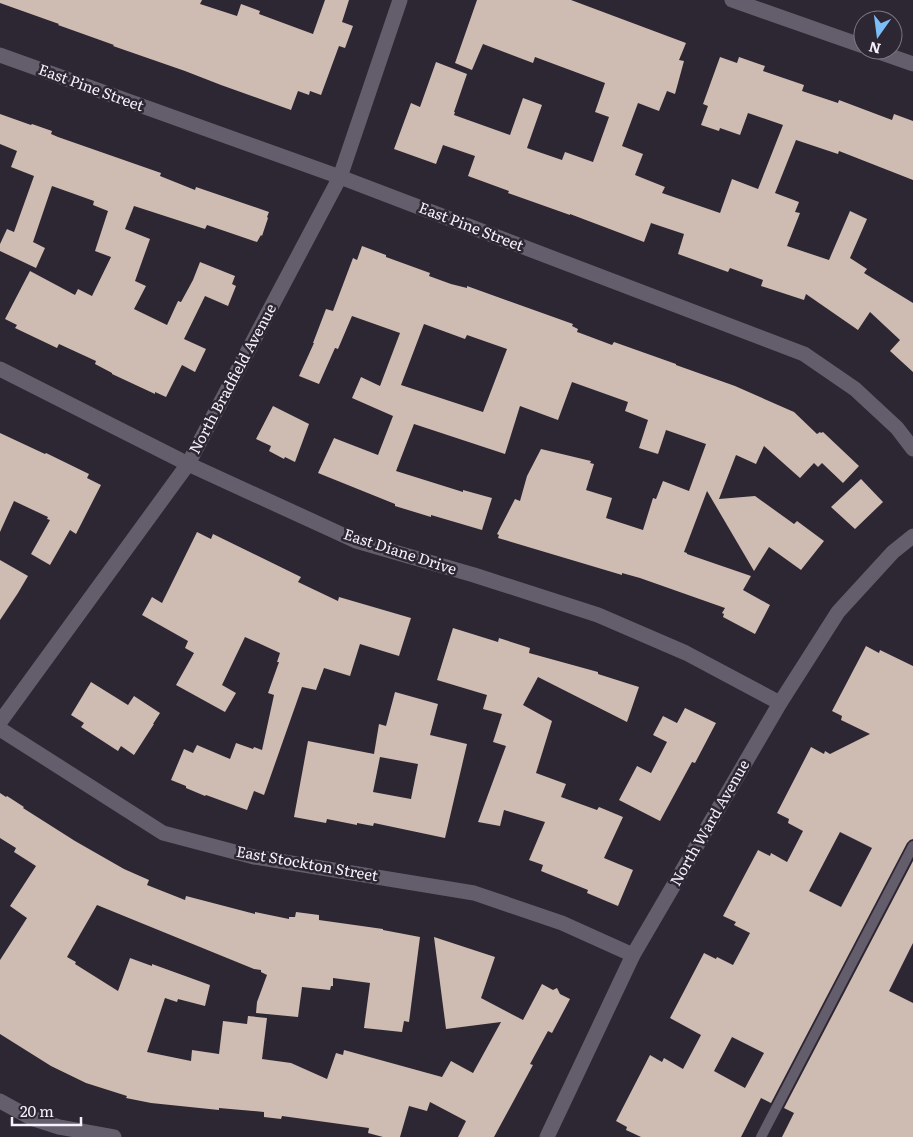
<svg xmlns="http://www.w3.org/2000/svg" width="913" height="1137" viewBox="0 0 913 1137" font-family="Literata,serif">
<rect width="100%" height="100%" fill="#2d2633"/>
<g fill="#cebcb2" fill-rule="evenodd">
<polygon points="0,0 202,0 200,4 237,16 241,4 260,11 259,14 313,34 325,0 349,0 342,22 353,26 345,48 339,46 321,95 310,91 309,95 298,91 291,110 221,85 185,71 113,46 114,45 58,25 59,24 0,3"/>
<polygon points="477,0 571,0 686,43 679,60 684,61 675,94 667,91 659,111 638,103 622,146 643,154 635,175 665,187 662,193 720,213 732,179 758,189 783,125 748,113 740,135 720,128 719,131 701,125 708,106 703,104 720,57 737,63 739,57 765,66 763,71 804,85 802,91 838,103 839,100 892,120 894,114 913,121 913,180 839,151 838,154 796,140 775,193 799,202 795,212 800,213 787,246 829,260 850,211 867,219 850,258 867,269 864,273 913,303 913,372 890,351 900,340 870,312 858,330 806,294 804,300 761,286 763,280 730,268 728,272 678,254 684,234 651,223 644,242 570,214 570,215 508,193 509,191 468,176 475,156 443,145 436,164 394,149 411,103 420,107 436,62 467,74 454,112 455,112 454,115 510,135 523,98 542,105 527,148 562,160 565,152 593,162 609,117 595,112 605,83 535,57 533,63 483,44 472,70 455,63"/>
<polygon points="0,114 31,125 32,124 52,131 51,134 58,137 161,173 160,176 195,190 196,187 269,212 267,217 268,218 262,236 261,235 257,242 207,225 205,229 134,206 125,229 150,239 135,281 146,286 134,309 167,325 178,301 181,302 193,280 200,262 235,276 232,284 236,286 228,306 205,296 184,339 206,349 195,372 182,365 166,397 155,392 155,394 112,374 112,373 95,364 96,361 59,344 57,348 15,328 17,325 5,319 30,271 75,295 78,289 92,296 111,257 95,251 108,211 93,205 94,201 52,186 33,242 45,248 36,268 0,251 0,244 7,229 14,232 34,176 11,167 17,151 0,144"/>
<path d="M362 246 386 255V257L430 273 429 276 451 284 467 288V286L573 324 572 326 578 329 577 332 580 333 612 345 614 342 676 364V365L735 386 794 412 817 434 820 432 821 433 823 432 859 466 843 483 822 463 818 467 814 463 800 478 764 446 756 464 736 455 719 499 755 496 794 524 797 521 824 541 801 570 769 547 754 571 707 491 684 552 687 553V554L751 576 743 590 770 605 755 634 723 617 724 614 722 613 725 608 640 578 622 573V575L498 538 499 535 497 534 515 499 520 501 527 476 541 449 591 461 590 463 594 464 586 490 612 498 606 518 643 530 653 498 656 499 663 481 689 491 706 444 666 430 658 454 639 448 648 420 625 411 628 402 572 382 558 420 520 406 505 454 414 424 396 471 463 492V490L492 498 482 530 431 515V517L395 506V504L318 473 334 438 378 455 393 416 352 398 361 377 380 386 400 333 352 316 338 349 335 348 319 384 299 376 314 343H313L326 309 333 311 353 258 357 260ZM424 324 465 339 467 335 507 349 483 412 401 385Z"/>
<polygon points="273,406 309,424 295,462 285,457 284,459 269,451 271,446 256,439"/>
<polygon points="0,433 45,454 46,453 89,474 87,478 101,485 76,534 70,530 50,565 31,554 50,520 47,519 48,517 14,501 0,532"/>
<polygon points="861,479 883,502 855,529 831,507"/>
<polygon points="197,532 211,539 213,534 301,577 298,582 338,601 339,597 411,618 399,656 360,644 350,676 324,668 316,690 302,687 264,795 254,791 247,810 206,795 205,796 186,788 186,786 171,780 184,749 193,753 197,745 230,759 236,743 253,749 254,747 262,750 274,695 268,693 279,662 277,662 280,653 245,637 222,685 236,693 225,712 176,685 194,653 185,648 188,641 142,615 152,597 162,603"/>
<polygon points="0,560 28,576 18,593 0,620"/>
<polygon points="453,628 498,642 499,638 530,648 529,653 598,672 598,674 639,687 627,722 538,677 523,705 552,721 536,773 566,784 561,797 597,810 599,807 623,817 604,858 633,870 618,906 587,893 588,890 541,871 543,865 529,860 545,822 504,810 500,826 478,822 506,746 493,742 502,714 483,709 487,695 437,680"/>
<path d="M866 646 879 653 880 650 913 666V839L910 840 907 843 771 1103 761 1098 741 1137H641L626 1130 627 1127 616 1121 650 1055 662 1062 664 1058 683 1069 701 1035 670 1018 704 953 716 959 717 957 733 965 750 933 734 925 736 922 723 916 758 850 770 856 771 853 787 862 803 831 788 823 789 819 777 813 811 747 824 754 825 751 830 754 870 734 841 720 842 716 832 711ZM840 832 872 848 841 907 809 891ZM732 1037 764 1053 745 1088 714 1071Z"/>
<polygon points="91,682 128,705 134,696 160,713 153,724 154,724 134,755 121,746 118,751 81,727 84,723 71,715"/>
<path d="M395 692 438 704 430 735 467 744 445 838 374 823 373 826 357 823V825L327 819 326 823 294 817 308 741 374 754 379 724 386 726ZM380 757 418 764 411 799 373 792Z"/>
<polygon points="685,708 716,723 695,763 692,762 660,821 619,800 637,766 651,773 667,742 653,735 663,716 677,723"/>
<polygon points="0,793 6,797 7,796 24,807 23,808 75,841 124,869 149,880 147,885 185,900 186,896 255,914 255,912 289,919 289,917 295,917 296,912 319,915 319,920 383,929 383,930 420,937 409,1022 404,1021 402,1032 364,1028 370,983 333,978 333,986 331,986 330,990 302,987 298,1017 256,1013 257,1002 267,975 261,972 261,970 254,969 97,905 67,957 76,962 75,964 118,991 130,958 152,966 152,964 210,985 205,1006 178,999 177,1002 165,998 147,1052 191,1061 192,1050 219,1054 223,1021 247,1024 248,1016 267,1018 262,1059 291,1063 327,1079 336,1053 343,1055 344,1050 442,1077 451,1061 473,1073 501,1022 446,1029 434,937 495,957 481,998 523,1020 542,984 553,990 557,988 560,994 570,999 552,1033 548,1031 530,1064 533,1065 494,1137 458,1137 466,1121 430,1102 427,1111 409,1106 400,1137 383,1137 368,1133 369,1128 282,1116 281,1119 264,1117 264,1112 219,1108 219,1110 151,1103 126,1098 127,1096 86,1083 51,1066 0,1034 0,960 27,918 10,906 36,866 14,852 16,848 0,838"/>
<polygon points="913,861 913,943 889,991 913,1003 913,1137 782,1137 794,1113 784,1108"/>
</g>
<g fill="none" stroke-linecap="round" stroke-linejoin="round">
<polyline stroke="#645d6b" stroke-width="10" points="761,1137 913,846"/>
<g stroke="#645d6b" stroke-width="15">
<polyline points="732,0 863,46"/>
<polyline points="873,50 913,64"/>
<polyline points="0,55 340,177 804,354 855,389 897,428 913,449"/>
<polyline points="0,369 188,464 356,541 474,575 598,615 686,653 780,703"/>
<polyline points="0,722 188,464 340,177 400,0"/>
<polyline points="0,729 163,833 254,857 474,893 562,923 633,955"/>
<polyline points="0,1101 31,1118 59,1127 114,1137"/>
<polyline points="547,1137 633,955 780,703 838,612 893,552 913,536"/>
</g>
</g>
<g text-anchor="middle" stroke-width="5" stroke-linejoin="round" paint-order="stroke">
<g font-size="15" fill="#f5f0f9" stroke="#2d2633">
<text transform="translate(91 88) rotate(20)" y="5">East Pine Street</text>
<text transform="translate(471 227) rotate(21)" y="5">East Pine Street</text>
<text transform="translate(233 379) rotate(-62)" y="5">North Bradfield Avenue</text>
<text transform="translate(400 552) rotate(18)" y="5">East Diane Drive</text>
<text transform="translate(710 823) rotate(-60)" y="5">North Ward Avenue</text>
<text transform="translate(307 864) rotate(10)" y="5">East Stockton Street</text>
</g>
</g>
<g transform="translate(878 35) rotate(194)"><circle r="24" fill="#2d2633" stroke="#7d7782"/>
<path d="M0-4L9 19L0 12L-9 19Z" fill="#7bbef8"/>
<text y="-8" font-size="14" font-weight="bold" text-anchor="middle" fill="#f5f0f9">N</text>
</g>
<path d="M12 1117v8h69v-8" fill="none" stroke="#f5f0f9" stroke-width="2.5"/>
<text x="20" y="1117" font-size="15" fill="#f5f0f9" stroke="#2d2633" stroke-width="4" paint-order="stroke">20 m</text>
</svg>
